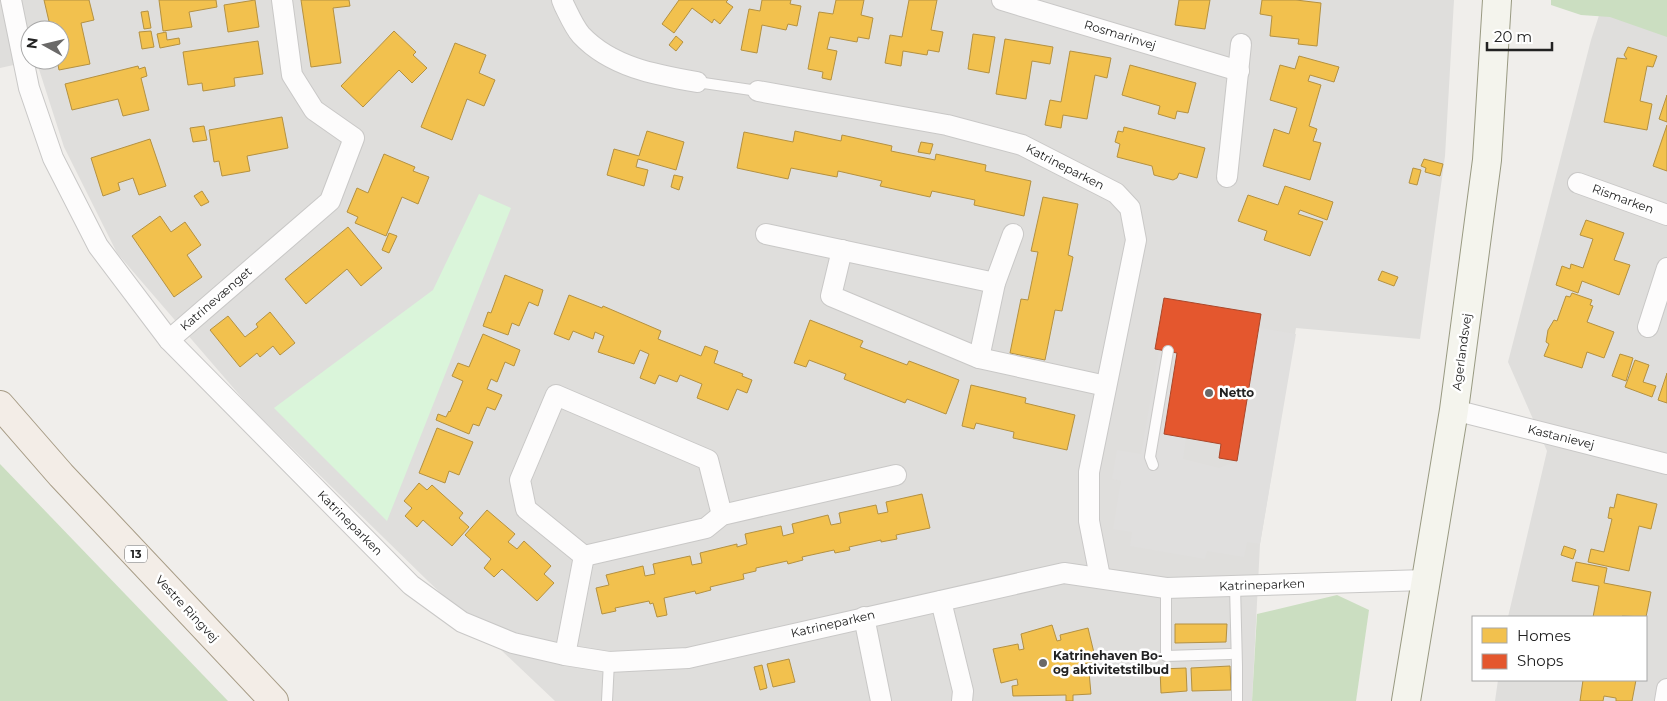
<svg xmlns="http://www.w3.org/2000/svg" width="1667" height="701" viewBox="0 0 1667 701" font-family="Montserrat,sans-serif">
<rect width="100%" height="100%" fill="#f0eeeb"/>
<g fill="#dfdedc">
<polygon points="0,0 1454,0 1445,156 1420,339 1296,328 1260,544 1252,701 555,701 429,582 249,406 117,253 64,147 36,60 60,60 60,30 30,30 30,60 36,60 0,68"/>
<polygon points="1604,0 1667,0 1667,701 1495,701 1498,680 1646,680 1646,617 1508,617 1547,451 1508,362 1591,40"/>
</g>
<g fill="#cbdec1">
<polygon points="1551,0 1667,0 1667,37 1610,17 1581,15 1551,5"/>
<polygon points="0,464 228,701 0,701"/>
<polygon points="1337,595 1369,610 1356,701 1252,701 1257,614"/>
</g>
<polygon fill="#daf5da" points="479,194 511,208 387,521 274,408 433,290"/>
<polygon fill="#e0dfde" points="1260,328 1296,334 1260,544 1247,542 1244,557 1207,551 1205,559 1130,546 1132,532 1113,529 1121,481 1112,479 1117,450 1141,454 1159,350 1177,353 1164,434 1186,438 1183,459 1219,468 1237,461"/>
<g fill="#f2c14e" stroke="#b49141">
<polygon points="44,0 89,0 94,20 81,23 90,64 59,70 57,60 60,60 60,30 51,30"/>
<polygon points="159,0 216,0 217,7 189,12 192,27 163,31"/>
<polygon points="255,0 259,27 228,32 224,5"/>
<polygon points="301,0 349,0 350,6 333,8 341,63 311,67"/>
<polygon points="679,0 728,0 726,2 733,7 720,24 714,19 712,23 692,8 674,33 662,24"/>
<polygon points="762,0 791,0 790,4 801,6 797,26 788,24 786,30 762,25 757,53 741,50 749,9 760,11"/>
<polygon points="836,0 864,0 861,15 873,18 869,39 858,37 857,42 830,37 827,49 837,51 831,80 822,78 823,72 808,69 819,12 833,14"/>
<polygon points="909,0 937,0 931,30 943,32 939,52 928,50 927,55 903,51 901,66 885,63 890,35 902,37"/>
<polygon points="1179,0 1210,0 1205,29 1175,25"/>
<polygon points="1262,0 1296,0 1321,3 1317,46 1298,44 1299,39 1270,36 1272,16 1260,14"/>
<polygon points="148,11 151,28 144,29 141,12"/>
<polygon points="151,31 154,47 142,49 139,32"/>
<polygon points="394,31 416,52 413,55 427,68 412,83 399,70 363,107 341,86"/>
<polygon points="166,32 167,40 179,38 180,44 160,48 157,34"/>
<polygon points="973,34 995,37 989,73 968,69"/>
<polygon points="676,36 683,42 676,51 669,45"/>
<polygon points="1005,39 1053,47 1050,64 1032,61 1026,99 996,94"/>
<polygon points="258,41 263,74 234,78 235,86 203,91 202,83 188,85 183,52"/>
<polygon points="455,43 486,55 479,73 495,80 484,106 467,99 452,140 421,127"/>
<polygon points="1628,47 1657,56 1653,67 1647,66 1640,101 1652,104 1647,130 1604,122 1617,58 1627,59 1624,55"/>
<polygon points="1070,51 1111,58 1107,78 1095,75 1087,119 1063,115 1061,128 1045,125 1050,100 1061,102"/>
<polygon points="1299,56 1339,67 1334,82 1310,75 1308,81 1321,85 1309,126 1317,129 1313,141 1321,143 1310,180 1263,166 1274,129 1289,134 1297,108 1270,100 1280,65 1295,69"/>
<polygon points="1130,65 1196,83 1188,113 1177,111 1175,119 1158,114 1160,106 1122,95"/>
<polygon points="138,66 139,69 145,67 147,76 141,78 149,110 123,116 118,99 72,110 65,84"/>
<polygon points="1667,95 1667,122 1659,119"/>
<polygon points="282,117 288,148 247,156 250,171 222,176 219,161 214,162 209,130"/>
<polygon points="1667,125 1667,171 1653,166"/>
<polygon points="204,126 207,140 193,142 190,128"/>
<polygon points="1124,127 1205,148 1197,178 1179,173 1177,178 1173,180 1154,175 1152,166 1117,157 1120,144 1115,142 1118,131 1123,132"/>
<polygon points="647,131 684,142 676,170 638,159 636,167 648,170 644,186 607,175 614,149 639,156"/>
<polygon points="795,131 841,141 842,135 892,146 891,151 935,160 936,154 986,165 985,171 1031,181 1024,216 974,205 975,200 932,191 930,197 880,186 882,181 838,171 837,177 791,168 788,179 737,168 744,132 793,142"/>
<polygon points="150,139 166,186 139,195 133,178 118,183 120,190 103,196 91,158"/>
<polygon points="921,142 933,144 930,154 918,152"/>
<polygon points="384,154 415,167 413,171 429,177 418,204 402,197 386,236 355,223 358,217 347,212 357,188 368,193"/>
<polygon points="1424,159 1443,164 1440,176 1425,172 1426,168 1421,166"/>
<polygon points="1413,168 1421,170 1417,185 1409,183"/>
<polygon points="674,175 683,177 679,190 671,187"/>
<polygon points="1285,186 1333,202 1327,220 1300,210 1298,214 1323,222 1310,256 1264,240 1267,231 1238,221 1248,195 1278,205"/>
<polygon points="202,191 209,202 201,206 194,196"/>
<polygon points="1043,197 1078,204 1068,255 1073,257 1062,311 1055,310 1045,360 1010,353 1021,299 1028,300 1038,252 1031,251"/>
<polygon points="160,216 171,232 185,222 201,245 187,255 202,277 174,297 132,236"/>
<polygon points="1586,220 1624,233 1614,260 1630,265 1619,295 1582,281 1578,293 1556,285 1562,266 1570,269 1571,264 1583,268 1593,239 1580,235"/>
<polygon points="348,227 382,268 361,286 347,269 306,304 285,279"/>
<polygon points="389,233 397,236 389,253 382,250"/>
<polygon points="1382,271 1398,277 1394,286 1378,280"/>
<polygon points="505,275 543,290 538,306 529,302 519,326 512,323 508,335 483,326 488,312 491,313"/>
<polygon points="1572,293 1592,300 1590,305 1593,306 1587,322 1614,332 1604,358 1587,352 1582,368 1544,356 1549,344 1546,342 1548,330 1554,320 1557,321 1566,296 1570,297"/>
<polygon points="569,295 602,308 603,306 661,331 658,339 701,356 705,346 718,351 714,363 743,374 742,376 752,380 747,393 737,389 728,410 697,398 702,384 680,375 677,382 659,375 655,384 640,378 649,354 640,350 634,364 598,352 604,336 595,332 593,339 573,331 569,340 554,334"/>
<polygon points="270,312 295,343 280,355 273,346 260,357 257,353 240,367 210,330 228,316 245,337 258,327 256,324"/>
<polygon points="810,320 863,341 860,347 907,365 909,361 959,380 946,414 907,399 905,403 844,379 846,374 809,360 806,367 794,363"/>
<polygon points="483,334 520,350 514,366 505,362 497,382 491,379 487,389 502,395 495,410 487,407 479,426 473,424 469,434 436,420 438,414 446,417 449,411 450,412 463,381 452,376 458,363 469,367"/>
<polygon points="1620,354 1633,358 1626,381 1612,376"/>
<polygon points="1635,360 1649,365 1643,382 1656,386 1652,397 1625,387"/>
<polygon points="1667,373 1667,403 1658,400"/>
<polygon points="971,385 1026,398 1025,403 1075,415 1067,450 1013,438 1014,432 976,423 974,429 962,426"/>
<polygon points="437,428 473,442 459,475 449,471 445,483 419,473"/>
<polygon points="419,483 427,490 432,485 463,513 459,518 469,527 452,546 423,520 417,527 405,516 412,508 404,501"/>
<polygon points="922,494 930,528 896,535 897,539 881,542 881,540 849,547 850,550 835,553 834,550 802,557 803,560 788,564 787,561 756,568 756,571 743,574 744,579 710,587 711,590 696,594 695,591 664,598 667,615 657,617 653,603 650,604 649,601 615,608 616,611 602,614 596,588 609,585 606,575 643,566 645,576 655,574 653,564 690,556 692,565 702,563 700,553 737,544 737,547 747,544 745,534 781,526 783,536 794,533 792,524 828,515 831,525 841,523 839,513 876,505 878,514 888,512 886,502"/>
<polygon points="1617,494 1657,504 1651,529 1639,526 1629,571 1588,562 1591,549 1604,552 1612,519 1608,518 1610,507 1614,508"/>
<polygon points="487,510 515,534 508,542 517,549 524,541 551,566 544,574 554,583 537,601 502,569 494,577 484,568 491,559 465,535"/>
<polygon points="1564,546 1576,550 1573,559 1561,555"/>
<polygon points="1576,562 1607,568 1604,583 1651,592 1646,617 1622,616 1622,617 1593,617 1599,586 1572,581"/>
<polygon points="1175,624 1227,624 1226,642 1175,643"/>
<polygon points="1052,625 1057,641 1061,640 1060,635 1088,628 1096,661 1084,664 1085,673 1089,672 1091,694 1073,695 1073,701 1066,701 1066,695 1013,696 1012,686 1018,685 1017,679 1001,683 993,649 1018,644 1019,650 1024,649 1021,634"/>
<polygon points="789,659 795,682 773,687 767,664"/>
<polygon points="762,665 767,688 760,690 754,667"/>
<polygon points="1230,666 1231,690 1192,691 1191,668"/>
<polygon points="1186,668 1187,691 1161,693 1160,669"/>
<polygon points="1583,680 1636,680 1632,701 1616,701 1616,698 1604,696 1603,701 1580,701"/>
</g>
<polygon fill="#e4572e" stroke="#aa472a" points="1164,298 1261,314 1237,461 1219,458 1221,444 1164,434 1177,353 1155,349"/>
<g fill="none" stroke-linecap="round" stroke-linejoin="round">
<defs>
<g id="lane">
<polyline points="697,82 758,91"/>
<polyline points="1153,465 1150,457 1168,351"/>
<polyline points="1235,586 1237,666 1237,701"/>
<polyline points="1166,588 1166,656 1230,654"/>
<polyline points="607,701 609,662"/>
</g>
<g id="street">
<polyline points="11,0 29,88 53,158 98,246 169,340 411,585 462,622 513,643 565,655 609,662 688,658 1064,573 1166,588 1425,580"/>
<path d="M562 0 564 5C569 15 574 27 581 35 611 67 656 75 697 82"/>
<polyline points="1002,0 1239,71"/>
<polyline points="758,91 947,125 1022,145 1116,193 1130,208 1136,240 1089,472 1089,521 1100,577"/>
<polyline points="1227,177 1241,44"/>
<polyline points="1578,183 1667,215"/>
<polyline points="766,234 995,283"/>
<polyline points="842,250 831,296 979,358 1106,386"/>
<polyline points="1648,327 1667,268"/>
<polyline points="169,340 330,201 354,138 314,110 292,75 282,0"/>
<polyline points="979,358 995,283 1013,234"/>
<polyline points="1454,410 1667,464"/>
<polyline points="584,556 706,528 722,515 896,475"/>
<polyline points="941,601 963,691 962,701"/>
<polyline points="864,617 881,701"/>
<polyline points="565,655 584,556 526,509 520,480 556,395 708,460 722,515"/>
<polyline points="1665,701 1667,689"/>
</g>
<polyline id="secondary" points="1406,701 1454,410 1487,160 1497,0"/>
<polyline id="primary" points="0,405 61,475 274,701"/>
</defs>
<use href="#lane" stroke="#c9c8c7" stroke-width="12"/>
<use href="#street" stroke="#c9c8c7" stroke-width="22"/>
<use href="#secondary" stroke="#999a82" stroke-width="30"/>
<use href="#primary" stroke="#a79c86" stroke-width="30"/>
<use href="#lane" stroke="#fdfcfc" stroke-width="10"/>
<use href="#street" stroke="#fdfcfc" stroke-width="20"/>
<use href="#secondary" stroke="#f4f4ed" stroke-width="28"/>
<use href="#primary" stroke="#f3ede7" stroke-width="28"/>
</g>
<g fill="#6a6968" stroke="#fff" stroke-width="2">
<circle cx="1209" cy="393" r="5"/>
<circle cx="1043" cy="663" r="5"/>
</g>
<g text-anchor="middle" stroke-width="5" stroke-linejoin="round" paint-order="stroke">
<rect fill="#fff" stroke="#646464" stroke-width="1" x="125" y="545.5" width="22" height="17" rx="4"/>
<g font-size="11" font-weight="bold" fill="#222">
<text x="136" y="558">13</text>
</g>
<g font-size="12" fill="#222" stroke="#fff">
<text transform="translate(1120 35) rotate(17)" y="4">Rosmarinvej</text>
<text transform="translate(1065 167) rotate(27)" y="4">Katrineparken</text>
<text transform="translate(1623 199) rotate(20)" y="4">Rismarken</text>
<text transform="translate(216 299) rotate(-41)" y="4">Katrinevænget</text>
<text transform="translate(1462 352) rotate(-82)" y="4">Agerlandsvej</text>
<text transform="translate(1561 437) rotate(14)" y="4">Kastanievej</text>
<text transform="translate(350 523) rotate(45)" y="4">Katrineparken</text>
<text transform="translate(1262 585) rotate(-2)" y="4">Katrineparken</text>
<text transform="translate(187 609) rotate(47)" y="4">Vestre Ringvej</text>
<text transform="translate(833 624) rotate(-13)" y="4">Katrineparken</text>
</g>
<g font-size="12" font-weight="bold" fill="#222" stroke="#fff" text-anchor="start">
<text x="1219" y="397">Netto</text>
<text x="1053" y="660">Katrinehaven Bo-<tspan x="1053" dy="14">og aktivitetstilbud</tspan></text>
</g>
</g>
<rect x="1472" y="616" width="175" height="65" fill="#ffffff" stroke="#a7a7a7"/>
<rect x="1482" y="628" width="25" height="15" fill="#f2c14e" stroke="#a7a7a7"/>
<text x="1517" y="641" font-size="15" fill="#222222">Homes</text>
<rect x="1482" y="654" width="25" height="15" fill="#e4572e" stroke="#a7a7a7"/>
<text x="1517" y="666" font-size="15" fill="#222222">Shops</text>
<g transform="translate(45 45) rotate(278)"><circle r="24" fill="#ffffff" stroke="#a7a7a7"/>
<path d="M0-4L9 19L0 12L-9 19Z" fill="#6a6968"/>
<text y="-8" font-size="14" font-weight="bold" text-anchor="middle" fill="#222222">N</text>
</g>
<path d="M1487 42v8h65v-8" fill="none" stroke="#222222" stroke-width="2.5"/>
<text x="1494" y="42" font-size="15" fill="#222222" stroke="#ffffff" stroke-width="4" paint-order="stroke">20 m</text>
</svg>
